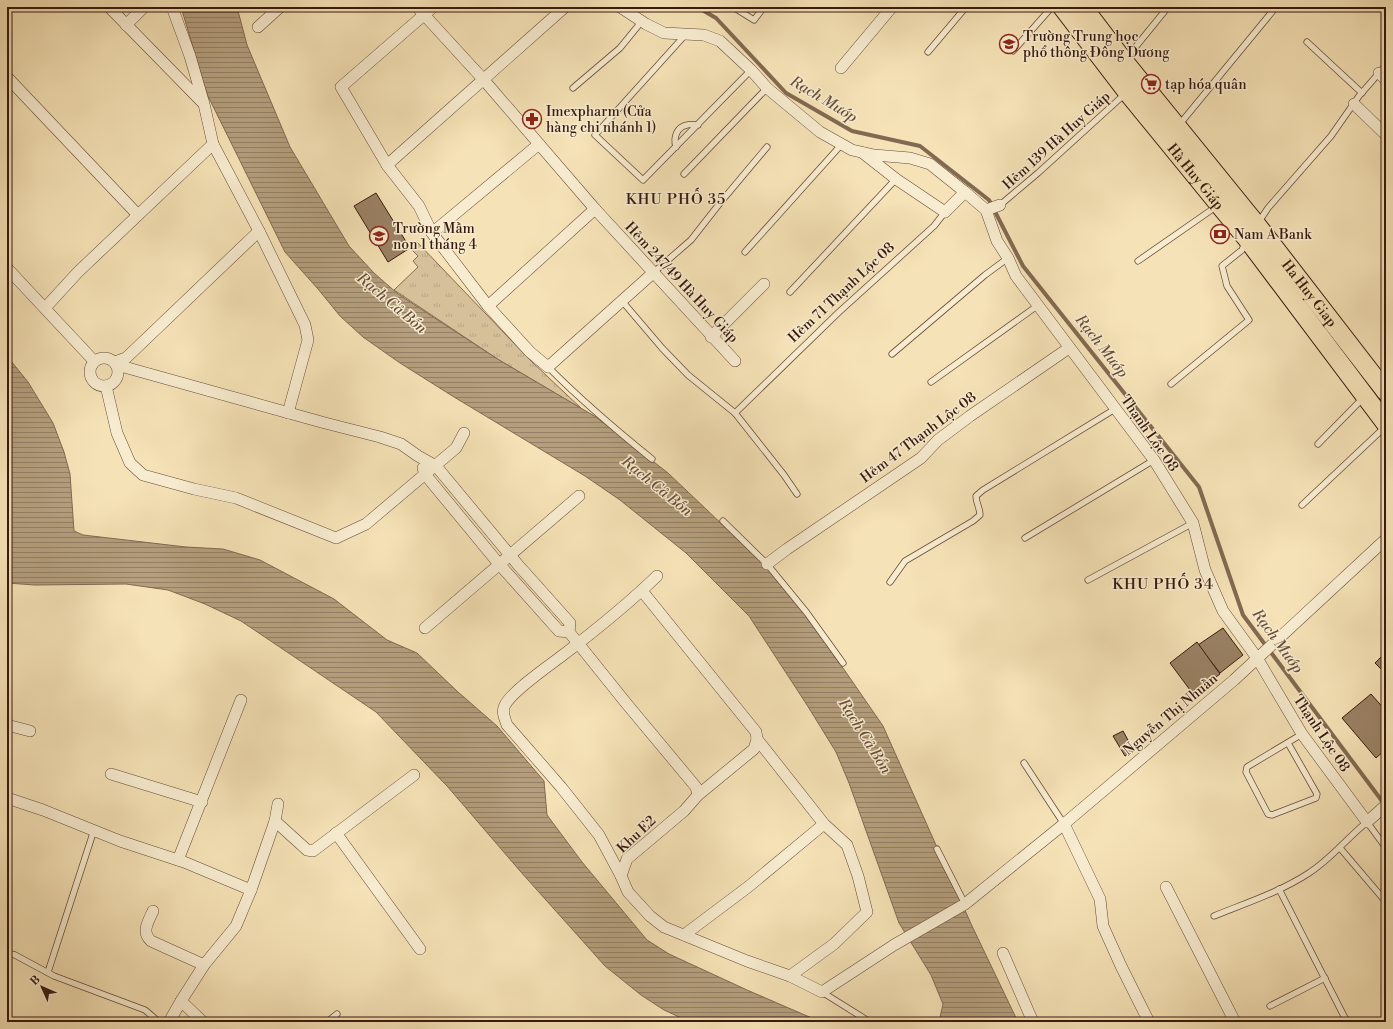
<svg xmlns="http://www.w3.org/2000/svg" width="1393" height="1029" viewBox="0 0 1393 1029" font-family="'Libre Bodoni',serif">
<defs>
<pattern id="park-tufts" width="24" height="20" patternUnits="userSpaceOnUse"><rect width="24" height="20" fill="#d5c099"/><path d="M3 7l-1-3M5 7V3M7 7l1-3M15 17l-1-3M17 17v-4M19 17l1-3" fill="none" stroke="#b7a483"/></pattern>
<pattern id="water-rules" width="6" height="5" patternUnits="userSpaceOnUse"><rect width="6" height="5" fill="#b49e7d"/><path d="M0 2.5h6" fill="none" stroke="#938065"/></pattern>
</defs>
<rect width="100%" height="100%" fill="#f5e2b6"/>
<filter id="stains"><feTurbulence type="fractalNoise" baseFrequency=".005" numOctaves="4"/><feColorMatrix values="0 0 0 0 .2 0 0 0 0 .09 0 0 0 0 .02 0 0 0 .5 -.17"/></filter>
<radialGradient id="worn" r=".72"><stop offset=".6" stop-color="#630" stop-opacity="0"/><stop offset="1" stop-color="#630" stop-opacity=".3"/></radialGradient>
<polygon fill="url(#park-tufts)" stroke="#866c54" points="416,241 531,361 582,409 499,360 394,290 418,267 413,261 418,256 410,248"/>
<g fill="url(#water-rules)" stroke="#826951">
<polygon points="181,7 237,7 247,45 290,147 349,246 374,273 398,294 499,360 596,417 668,473 765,565 804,612 852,681 883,726 972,926 1018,1022 939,1022 943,1004 931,975 899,923 849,783 836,752 807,705 749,616 686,553 620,500 585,476 454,397 400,363 363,337 340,316 318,289 285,252 207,94"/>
<polygon points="7,356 28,382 53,423 64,452 70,474 74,531 83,535 186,547 223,549 260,560 334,599 387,640 417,653 458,692 497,726 544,781 547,815 582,862 647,940 669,954 747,990 821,1022 690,1022 664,1010 641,995 605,966 520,871 447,786 376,712 241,621 205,604 168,590 126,584 35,585 7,583"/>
</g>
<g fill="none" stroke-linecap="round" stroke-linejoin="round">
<polyline stroke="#826951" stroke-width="4" points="697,7 716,18 786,93 852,131 920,146 989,200 1023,266 1199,487 1243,615 1385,805"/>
</g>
<g fill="#9a8265" stroke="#37190e">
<polygon points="376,193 410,248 388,262 354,206"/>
<polygon points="1223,628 1243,655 1220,673 1198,645"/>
<polygon points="1197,642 1220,674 1193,694 1170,663"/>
<polygon points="1386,652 1386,674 1375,663"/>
<polygon points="1371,694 1386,711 1386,749 1376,758 1342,718"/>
<polygon points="1123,731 1134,751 1125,756 1113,736"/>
</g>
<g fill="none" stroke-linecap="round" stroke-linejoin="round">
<defs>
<g id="service">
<polyline points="733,7 754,20 764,7"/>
<polyline points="686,34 595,135 643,180 751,70"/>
<polyline points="1307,42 1362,93"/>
<polyline points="1013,51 1052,7"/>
<polyline points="928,52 966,7"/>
<polyline points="1125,60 1168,7"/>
<polyline points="573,88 620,48 642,21"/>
<polyline points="1179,125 1276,7"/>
<path d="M676 147C673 137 677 127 687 125 690 124 694 125 698 125"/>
<polyline points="684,174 767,88"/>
<polyline points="1000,205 1038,173 1126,93"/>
<polyline points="1258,223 1268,208 1331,136 1359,96 1386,65"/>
<polyline points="745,252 842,144"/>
<polyline points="1138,261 1217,206"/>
<polyline points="653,273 691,240 720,203 767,147"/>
<polyline points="790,292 896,179"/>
<polyline points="622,301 662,348 688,375 735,413 784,475 797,494"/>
<polyline points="892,354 985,275 1008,258"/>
<path d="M548 367C581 400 616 430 652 459"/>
<polyline points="931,382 1037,306"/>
<polyline points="1171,384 1249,320 1227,286 1222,266 1242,250 1245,243"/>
<polyline points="735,413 839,312 934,226 945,212"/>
<polyline points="1318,444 1363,398"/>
<polyline points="1302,505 1386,426"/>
<polyline points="723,521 767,564 807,613 843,663"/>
<polyline points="1025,538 1154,460"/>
<polyline points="1088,580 1193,523"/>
<path d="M890 582 905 561 973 521 980 515C980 508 976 503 976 496L983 490 1115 409"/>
<polyline points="1288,743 1317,794 1316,798 1272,815 1268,814 1246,772 1247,767 1302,734"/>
<polyline points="1024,763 1064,824"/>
<polyline points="1340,848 1386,902"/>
<polyline points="937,849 965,904"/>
<polyline points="1279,889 1347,1022"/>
<path d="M1214 916C1246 903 1280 892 1309 873 1331 859 1347 838 1367 822L1386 848"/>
<polyline points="7,953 15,955 54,976 145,1010 159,1022"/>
<polyline points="48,972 94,830"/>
<polyline points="822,992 870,1022"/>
<polyline points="1270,1006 1325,978"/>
<polyline points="327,1022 337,1014"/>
</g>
<g id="minor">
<polyline points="109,7 202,102"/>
<polyline points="172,7 190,56 204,104 213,144 259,231 305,325 308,340 288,413"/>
<polyline points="417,7 483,79 595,209 735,361"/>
<polyline points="433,7 341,87 387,165 419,206 432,233 488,306 530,352 548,367 653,273"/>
<polyline points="620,7 646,24 664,33 704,35 720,41 751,70 767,88 820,132 852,150 874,155 910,158 930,164 965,192 986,210 997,241 1008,258 1016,276 1154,460 1193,523 1205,570 1223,611 1257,658 1302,734 1367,822 1386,805"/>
<polyline points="126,25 144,7"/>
<polyline points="258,27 280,7"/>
<polyline points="841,68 892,7"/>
<polyline points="1379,73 1386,80"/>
<polyline points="7,77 138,215"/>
<polyline points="1354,104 1386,135"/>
<polyline points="863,153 896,179 945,212 965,192"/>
<polyline points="387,165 565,7"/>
<polyline points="986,210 1000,205"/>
<polyline points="432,233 539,144"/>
<polyline points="7,268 94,361"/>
<polyline points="488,306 595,209"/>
<polyline points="45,308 78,272 213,144"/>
<polyline points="711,337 764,284"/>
<circle cx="104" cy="372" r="14"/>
<polyline points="115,362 126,358 259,231"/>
<polyline points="117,365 325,423 380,437 401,444 418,456 436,466 519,566 570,623 569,632"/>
<polyline points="106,386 117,433 130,463 143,475 194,489 236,498 336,538 366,524 456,448 464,433"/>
<polyline points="423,468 425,474 433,484 499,564 559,631 569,632"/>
<polyline points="767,564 787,549 921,458 938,440 970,416 1069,348"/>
<polyline points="642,591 756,732 757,739 754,749 698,795"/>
<polyline points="425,628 579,496"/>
<polyline points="569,632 626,703 696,787 698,795 684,811 627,859 621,876 628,892 650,916 664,927 747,961 790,976 822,992 894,945 965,904 1064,824 1234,680 1386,539"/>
<polyline points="7,725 30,731"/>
<polyline points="757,739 824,824 847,845 858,876 867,912 834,944 790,976"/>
<polyline points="111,774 202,802"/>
<polyline points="7,798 43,810 120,841 184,862 251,890"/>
<polyline points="275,821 307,850 313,851 414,775"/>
<polyline points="1064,824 1100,899 1103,926 1121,966 1149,1022"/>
<polyline points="336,833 420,949"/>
<polyline points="178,860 241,700"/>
<path d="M621 876 599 835 561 787 507 725C505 719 501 711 505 705 512 691 550 665 563 655 596 630 628 604 657 576"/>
<polyline points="1166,887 1235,1022"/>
<path d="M153 911C148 922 141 932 151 941L204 965"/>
<polyline points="684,935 748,887 824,824"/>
<polyline points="1003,953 1033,1022"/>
<polyline points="181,1001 203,1022"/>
<polyline points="169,1022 181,1001 204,965 236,926 251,890 275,821 278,804"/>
</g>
<g id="primary">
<path id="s1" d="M1062 7 1127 92 1247 239 1386 424"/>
<path id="s2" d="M1083 7 1124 61 1257 225 1386 392"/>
</g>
</defs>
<use href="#service" stroke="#664b38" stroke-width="7"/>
<use href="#minor" stroke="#664b38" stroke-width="12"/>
<use href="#primary" stroke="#37190e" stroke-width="20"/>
<use href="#service" stroke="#f8ecd0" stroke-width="5.5"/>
<use href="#minor" stroke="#f8ecd0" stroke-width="11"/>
<use href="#primary" stroke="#f5e2b6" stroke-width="18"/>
</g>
<defs>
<symbol id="school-ring" viewBox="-11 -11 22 22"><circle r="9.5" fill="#f8ecd0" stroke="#8f2418" stroke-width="1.5"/><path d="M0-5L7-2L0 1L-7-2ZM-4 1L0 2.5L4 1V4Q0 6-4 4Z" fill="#8f2418"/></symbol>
<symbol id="supermarket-ring" viewBox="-11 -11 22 22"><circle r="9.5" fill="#f8ecd0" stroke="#8f2418" stroke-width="1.5"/><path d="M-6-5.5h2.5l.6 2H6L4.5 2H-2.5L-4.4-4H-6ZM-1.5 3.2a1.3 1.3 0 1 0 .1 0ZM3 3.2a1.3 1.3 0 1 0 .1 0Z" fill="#8f2418"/></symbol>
<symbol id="pharmacy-ring" viewBox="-11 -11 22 22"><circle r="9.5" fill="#f8ecd0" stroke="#8f2418" stroke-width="1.5"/><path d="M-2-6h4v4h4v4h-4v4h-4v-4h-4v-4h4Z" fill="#8f2418"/></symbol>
<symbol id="bank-ring" viewBox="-11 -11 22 22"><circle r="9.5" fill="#f8ecd0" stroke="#8f2418" stroke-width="1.5"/><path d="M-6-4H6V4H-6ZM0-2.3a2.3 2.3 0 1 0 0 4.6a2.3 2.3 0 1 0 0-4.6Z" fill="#8f2418"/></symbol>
</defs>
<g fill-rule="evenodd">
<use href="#school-ring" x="998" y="33" width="22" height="22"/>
<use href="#supermarket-ring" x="1140" y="73" width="22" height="22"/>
<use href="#pharmacy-ring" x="521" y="108" width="22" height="22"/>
<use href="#bank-ring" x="1209" y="223" width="22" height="22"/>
<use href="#school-ring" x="368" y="225" width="22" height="22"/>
</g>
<g text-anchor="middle" stroke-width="3" stroke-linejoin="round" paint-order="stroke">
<g font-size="14" fill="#37190e" stroke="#f8ecd0" text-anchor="start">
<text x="1023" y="41">Trường Trung học<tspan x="1023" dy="16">phổ thông Đông Dương</tspan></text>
<text x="1165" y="89">tạp hóa quân</text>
<text x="546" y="116">Imexpharm (Cửa<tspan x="546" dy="16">hàng chi nhánh 1)</tspan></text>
<text x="393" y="233">Trường Mầm<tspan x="393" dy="16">non 1 tháng 4</tspan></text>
<text x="1234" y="239">Nam A Bank</text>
</g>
<g font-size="14" fill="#37190e" stroke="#f8ecd0">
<text transform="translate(1056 140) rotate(-42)" y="5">Hẻm 139 Hà Huy Giáp</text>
<text dy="5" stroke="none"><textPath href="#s1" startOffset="216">Hà Huy Giáp</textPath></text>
<text transform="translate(682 282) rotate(47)" y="5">Hẻm 247/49 Hà Huy Giáp</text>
<text transform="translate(841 292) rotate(-43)" y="5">Hẻm 71 Thạnh Lộc 08</text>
<text dy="5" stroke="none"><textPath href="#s2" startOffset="365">Ha Huy Giap</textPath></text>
<text transform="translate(1150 433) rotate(55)" y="5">Thạnh Lộc 08</text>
<text transform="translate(918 437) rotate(-37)" y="5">Hẻm 47 Thạnh Lộc 08</text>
<text transform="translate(1170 714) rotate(-40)" y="5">Nguyễn Thị Nhuần</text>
<text transform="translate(1322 733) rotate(56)" y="5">Thạnh Lộc 08</text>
<text transform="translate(636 834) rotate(-43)" y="5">Khu E2</text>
</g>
<g font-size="15" font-style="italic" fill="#694e3a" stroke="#f8ecd0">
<text transform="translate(824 99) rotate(31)" y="5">Rạch Mướp</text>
<text transform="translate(392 303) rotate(40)" y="5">Rạch Cả Bốn</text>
<text transform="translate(1102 346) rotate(52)" y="5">Rạch Mướp</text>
<text transform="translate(657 486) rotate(39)" y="5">Rạch Cả Bốn</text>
<text transform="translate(1278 641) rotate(54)" y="5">Rạch Mướp</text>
<text transform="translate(865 736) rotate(58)" y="5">Rạch Cả Bốn</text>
</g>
<g font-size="15" letter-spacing="1" fill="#37190e" stroke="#f8ecd0">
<text x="676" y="204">KHU PHỐ 35</text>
<text x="1163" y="589">KHU PHỐ 34</text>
</g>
</g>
<rect width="1393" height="1029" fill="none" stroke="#f5e2b6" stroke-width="24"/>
<rect x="8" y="8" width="1377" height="1013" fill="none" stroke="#37190e" stroke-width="2"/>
<rect x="12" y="12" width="1369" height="1005" fill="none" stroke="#37190e"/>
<g transform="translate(42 987) rotate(315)" stroke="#f8ecd0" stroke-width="3" paint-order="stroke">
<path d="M0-3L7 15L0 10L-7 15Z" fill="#37190e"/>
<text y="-6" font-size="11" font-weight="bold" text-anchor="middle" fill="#37190e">B</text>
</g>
<rect width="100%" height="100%" filter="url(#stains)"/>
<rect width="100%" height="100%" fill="url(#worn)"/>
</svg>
